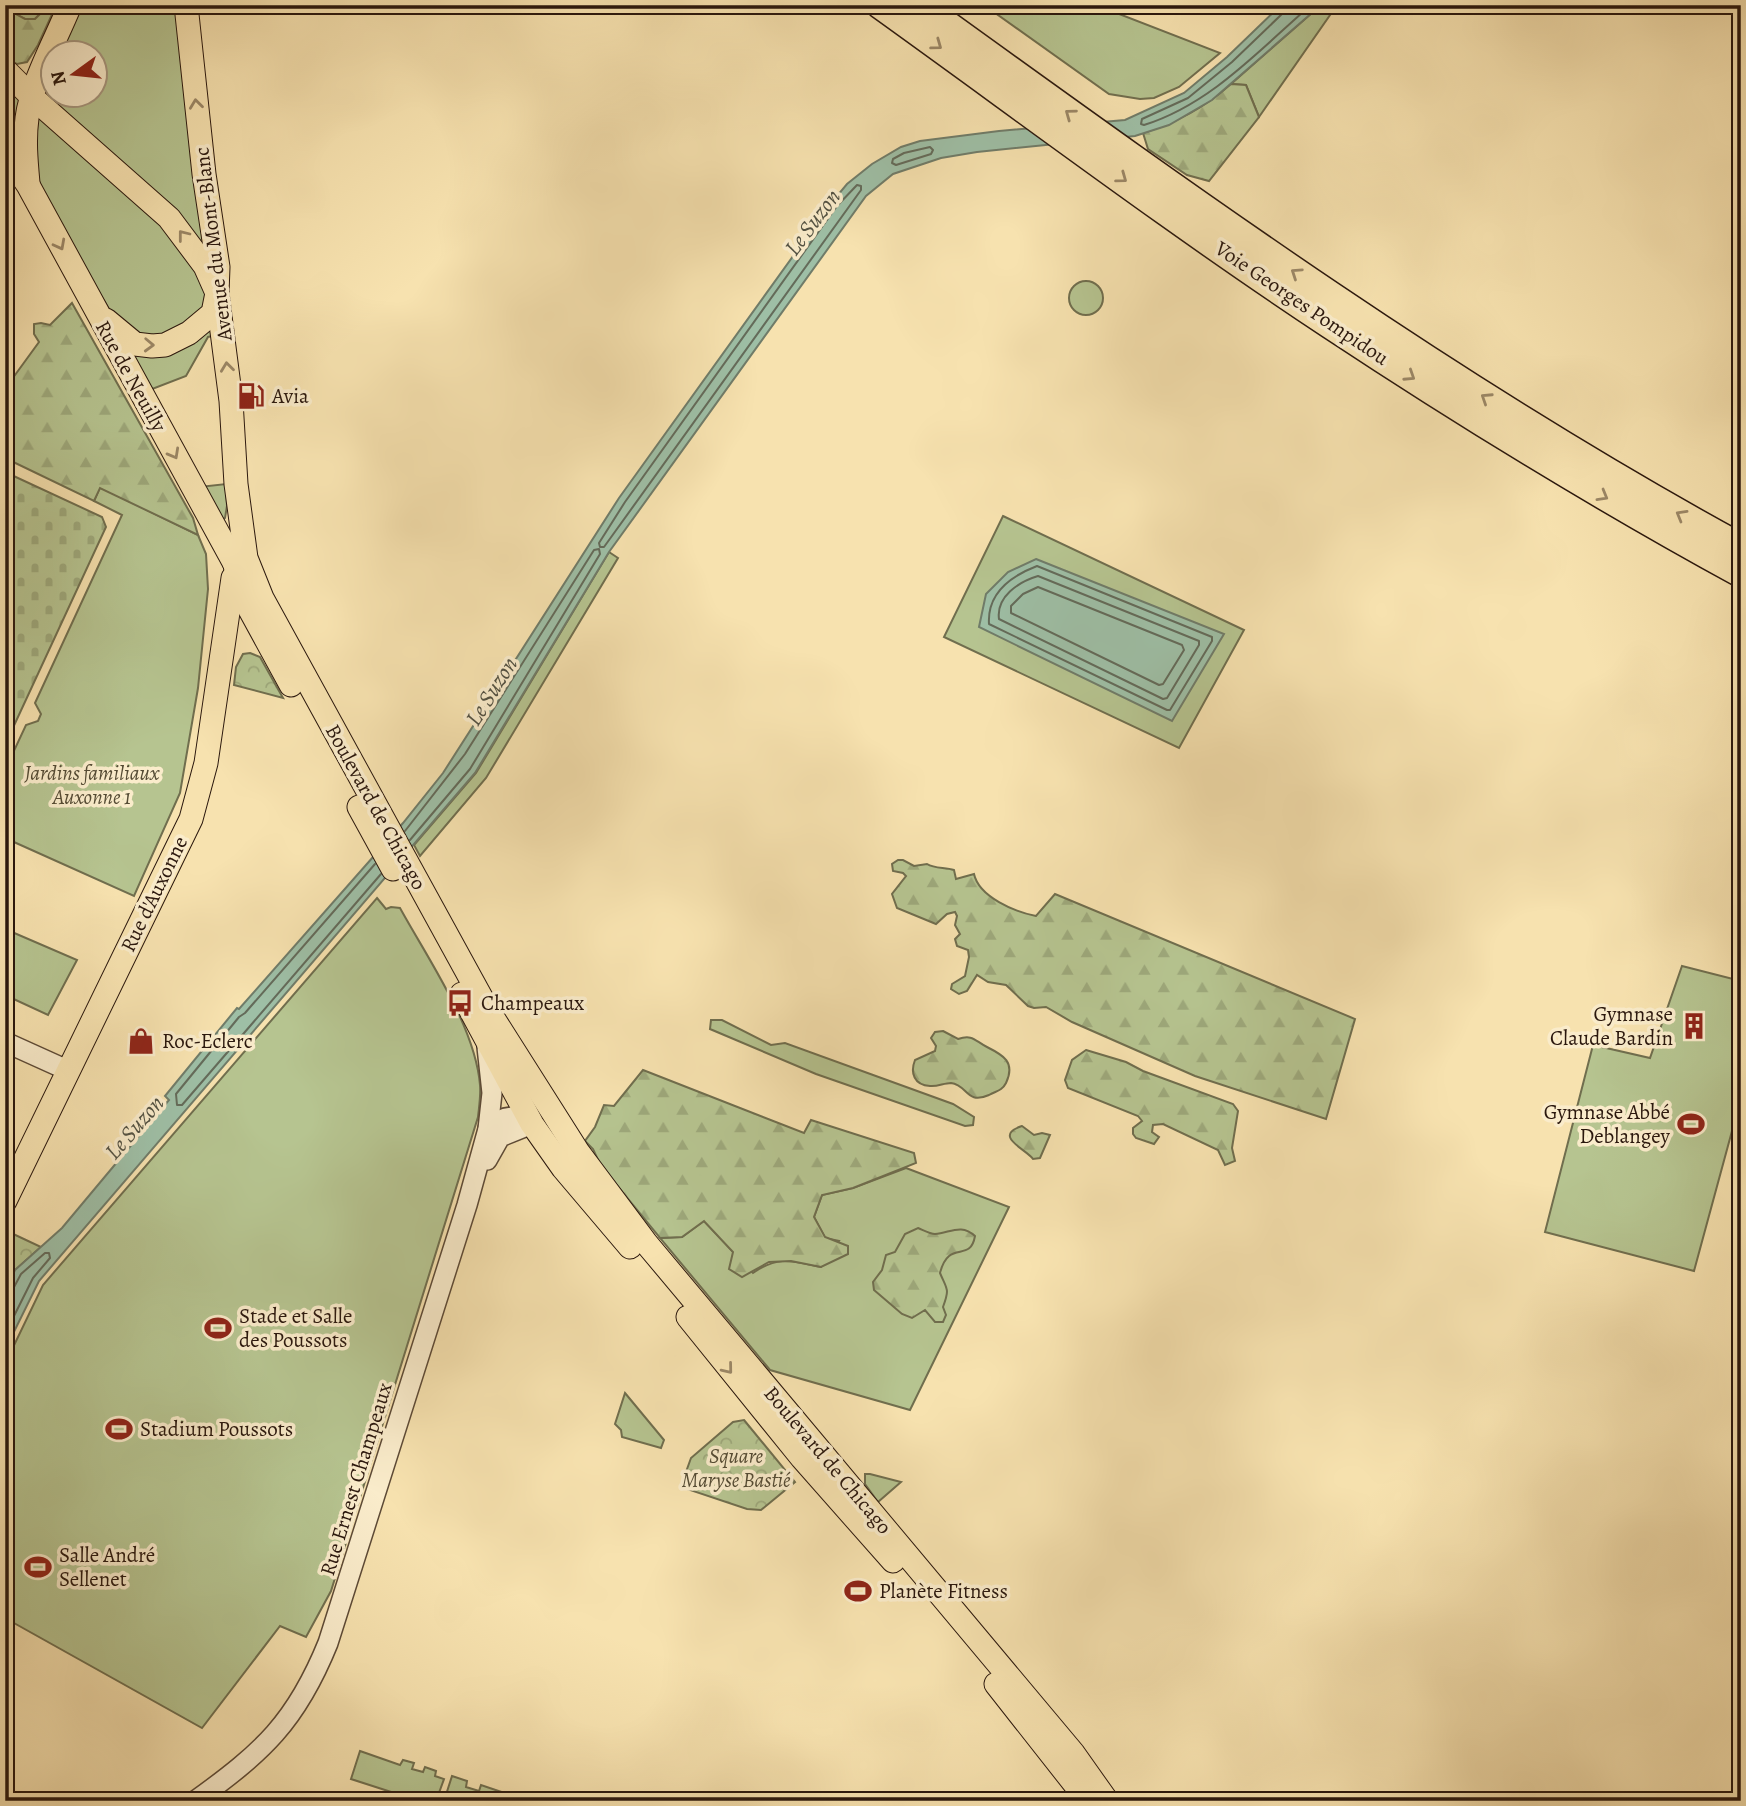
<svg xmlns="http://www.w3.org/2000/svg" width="1746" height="1806" viewBox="0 0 1746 1806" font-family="Alegreya,serif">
<defs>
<pattern id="forest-firs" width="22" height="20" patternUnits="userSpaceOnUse" patternTransform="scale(1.75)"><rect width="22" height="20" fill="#b6c490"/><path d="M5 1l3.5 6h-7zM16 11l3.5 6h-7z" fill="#9da87b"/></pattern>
<pattern id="cemetery-stones" width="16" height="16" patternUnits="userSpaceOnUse" patternTransform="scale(1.75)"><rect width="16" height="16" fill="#b6c490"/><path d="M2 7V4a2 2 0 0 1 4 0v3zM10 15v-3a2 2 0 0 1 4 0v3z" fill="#9da87b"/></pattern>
<pattern id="park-crowns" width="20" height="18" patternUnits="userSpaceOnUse" patternTransform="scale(1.75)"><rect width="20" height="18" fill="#b6c490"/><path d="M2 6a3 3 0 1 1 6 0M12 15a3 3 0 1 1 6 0" fill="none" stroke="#9da87b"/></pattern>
</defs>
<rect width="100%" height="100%" fill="#f7e2af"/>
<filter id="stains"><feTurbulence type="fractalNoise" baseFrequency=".00286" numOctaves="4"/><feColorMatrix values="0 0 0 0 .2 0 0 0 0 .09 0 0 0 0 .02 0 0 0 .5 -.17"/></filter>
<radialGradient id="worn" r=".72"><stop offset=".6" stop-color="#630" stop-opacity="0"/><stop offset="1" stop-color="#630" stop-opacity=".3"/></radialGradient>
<g fill="#b6c490" stroke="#706e4e" stroke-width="2">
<polygon points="5,5 56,5 55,8 42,12 35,19 25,19 7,11"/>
<polygon points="80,5 176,5 205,247 48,98 47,88 52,74 52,94 94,94 94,52 61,52"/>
<polygon points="984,5 1096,5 1220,53 1179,87 1154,98 1140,99 1109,94"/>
<polygon points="1321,5 1337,5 1259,117 1246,85 1231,84"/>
<polygon points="5,83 22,99 15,152 5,137"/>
<polygon points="37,113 156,217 205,285 206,307 174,333 142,340 114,317 56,222 36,179"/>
<circle cx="1086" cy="298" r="17"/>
<polygon points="210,328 217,335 208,337 186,376 147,391 121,343"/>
<polygon points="226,484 227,506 225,518 222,520 199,487"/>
<polygon points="100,487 198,535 206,554 208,589 198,688 180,793 134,896 5,838 5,770 26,725 38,721 41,714 35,703 122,515 94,501"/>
<polygon points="1003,516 1244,630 1179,748 944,637"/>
<polygon points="609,552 618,558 486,778 420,856 414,845 476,773"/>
<path d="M377 898 386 909 391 907 400 908C428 959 475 1026 480 1085 481 1095 479 1107 478 1117L331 1591 306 1637 280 1626 202 1728 5 1618V1364L43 1285Z"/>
<polygon points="5,929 77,960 48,1015 5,995"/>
<polygon points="1682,966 1741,981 1741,1117 1739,1121 1735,1120 1694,1271 1545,1232 1593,1045 1650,1058"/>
<polygon points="711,1020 722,1020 771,1045 785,1043 953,1104 974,1117 973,1125 965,1126 816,1074 710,1029"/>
<path d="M906 1168 1009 1207 910 1410 770 1370 660 1238 682 1237 704 1221 753 1273C779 1255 792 1261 821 1267L839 1241 825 1238 814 1217 822 1195 853 1188Z"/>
<polygon points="625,1393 664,1440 661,1448 622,1437 621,1430 615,1424"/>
<polygon points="865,1474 870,1474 901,1482 878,1502 865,1484"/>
<polygon points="360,1751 400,1765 403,1760 414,1763 412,1769 423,1772 425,1767 436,1771 435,1776 444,1779 436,1801 419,1801 351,1779"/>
<polygon points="452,1776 467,1781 466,1787 479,1791 481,1785 528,1801 444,1801"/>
</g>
<g fill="url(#forest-firs)" stroke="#706e4e" stroke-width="2">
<polygon points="5,8 25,19 35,19 42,12 55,8 38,45 27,62 17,64 5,59"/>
<path d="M1231 84 1246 85 1259 117 1209 181 1187 175 1148 149 1143 133C1177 122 1204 108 1231 84Z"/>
<polygon points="72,303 193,518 198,535 100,488 94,501 5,458 5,358 9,369 15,375 39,342 34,334 34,324 41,323 50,325"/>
<path d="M898 860H903L914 866 927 864C935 869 945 867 954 870L956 879 974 874C979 897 1015 912 1036 916L1055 894 1355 1019 1326 1119 1195 1076 1072 1022 1046 1007 1034 1008 1028 1006 1006 985 988 982 977 975 967 991 959 994 951 989 952 984 965 976 969 957 968 950 957 946 955 939 960 934 955 925 957 916 955 912 947 914 936 924 897 908 892 894 906 876 903 873 893 871 892 864Z"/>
<path d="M943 1031 958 1039C973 1034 975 1041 987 1047 1003 1055 1016 1062 1006 1083 1002 1091 996 1091 989 1095 966 1105 968 1085 951 1083 944 1083 937 1087 930 1086 914 1085 910 1073 915 1060L935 1051 936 1046 931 1038 935 1032Z"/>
<polygon points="1086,1050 1126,1062 1143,1071 1233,1104 1238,1111 1232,1148 1235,1161 1225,1165 1218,1150 1163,1124 1153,1125 1152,1132 1159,1137 1154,1144 1136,1138 1133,1134 1133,1128 1142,1121 1138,1116 1068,1088 1065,1080 1072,1060"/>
<polygon points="643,1070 804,1133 811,1120 914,1153 916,1163 853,1188 822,1195 814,1217 825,1237 848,1246 848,1254 821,1267 791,1261 769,1262 742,1277 729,1269 733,1252 704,1221 682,1237 660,1238 601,1166 593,1149 585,1141 595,1127 604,1105 614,1106"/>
<path d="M1022 1126 1034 1135 1042 1133 1050 1135 1040 1158 1033 1159C1026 1149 992 1136 1022 1126Z"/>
<path d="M918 1228C923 1230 930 1234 935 1234 950 1233 961 1223 975 1236 970 1264 949 1238 940 1273 947 1290 950 1288 943 1307L946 1315 943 1322H935L925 1310 912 1318 902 1314 874 1290 873 1282 882 1270 886 1255 895 1252 905 1234Z"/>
</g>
<polygon fill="url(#cemetery-stones)" stroke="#706e4e" stroke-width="2" points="5,472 102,517 106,527 5,745"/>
<g fill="url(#park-crowns)" stroke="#706e4e" stroke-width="2">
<polygon points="250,653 260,657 283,698 234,685 236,667 243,654"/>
<polygon points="9,1232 41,1247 15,1270 5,1290 5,1238"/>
<polygon points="744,1420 795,1482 761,1510 747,1509 687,1489 682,1483 691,1458 733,1422"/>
</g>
<g fill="#9ebfa6" stroke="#707c69" stroke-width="2">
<polygon points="1281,5 1321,5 1212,100 1169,125 1135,136 977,152 941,158 893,174 866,196 609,552 475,773 39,1281 5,1350 5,1290 15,1270 62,1228 169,1100 165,1096 237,1008 239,1009 403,823 443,773 619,498 832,202 847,184 872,164 901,147 920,141 999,131 1125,120 1184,93 1227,57"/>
<polygon points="1036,559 1224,634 1172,721 979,627 986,594 1008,572"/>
</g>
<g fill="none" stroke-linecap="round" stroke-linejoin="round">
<g stroke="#646b5a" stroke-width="2">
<path d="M1285 5 1283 13 1232 62 1188 98 1142 119 1141 124 1144 125C1211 104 1259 50 1311 5"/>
<polygon points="930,147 933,150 931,154 896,165 892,163 893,159 904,153"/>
<polygon points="857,185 861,186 861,190 604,547 600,547 599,543 625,502 837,206"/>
<path d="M1037 566 1212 637V641L1170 710H1167L989 624C987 593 1011 576 1037 566Z"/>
<path d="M1038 576 1199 641V645L1167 698 1163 699 999 619C996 597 1018 582 1038 576Z"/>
<polygon points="1038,587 1182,645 1184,650 1163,684 1159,685 1011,613 1011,606 1023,594"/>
<polyline points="405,831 465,754 594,550 599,549 600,554 470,769 410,840"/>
<polyline points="375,864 245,1013 239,1017 176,1094 177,1105 182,1105 381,874"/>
<polyline points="5,1291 13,1289 21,1274 45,1253 49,1253 50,1258 33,1278 5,1334"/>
</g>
<defs>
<g id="minor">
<polyline points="5,1042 67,1070"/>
<path d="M488 1129C504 1113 519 1114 536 1127"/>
<polyline points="487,1160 500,1137 532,1124"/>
<path d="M195 1801C263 1752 296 1722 328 1643L467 1205 488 1129 492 1093 487 1047"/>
</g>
<g id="major">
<polyline points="186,5 204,174 218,267 217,293 231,401 236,484 246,558 262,598 488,1010 578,1152 646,1243 1073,1753 1107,1801"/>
<polyline points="5,70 32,97 169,218 205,266 217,293 213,313 189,333 165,345 152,346 135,344 106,320"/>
<polyline points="5,151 28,185 242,577"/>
<path d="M28 183C26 161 24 140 27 118 32 81 56 40 70 5"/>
<polyline points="235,565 243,597 291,685"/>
<polyline points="359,807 393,869"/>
<polyline points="462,994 532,1124 563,1168 630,1247"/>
<polyline points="5,1201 191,819 206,763 233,578"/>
<polyline points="688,1317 802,1458 893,1561"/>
<polyline points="996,1684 1085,1797"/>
</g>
<g id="highway">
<path d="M881 5C1030 112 1177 223 1330 324 1463 412 1600 496 1741 573"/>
<path d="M919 5C1185 197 1452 391 1741 548"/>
</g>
</defs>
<use href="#minor" stroke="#5d4a36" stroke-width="22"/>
<use href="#major" stroke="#2a170d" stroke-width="25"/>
<use href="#highway" stroke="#2a170d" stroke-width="31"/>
<use href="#minor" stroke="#faeccb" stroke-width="19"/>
<use href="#major" stroke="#f7e2af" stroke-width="23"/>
<use href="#highway" stroke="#f7e2af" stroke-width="28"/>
</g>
<defs><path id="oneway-chevron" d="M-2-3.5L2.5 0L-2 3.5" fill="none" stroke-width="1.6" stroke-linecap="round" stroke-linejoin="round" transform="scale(1.75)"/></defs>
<g stroke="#9b8766">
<use href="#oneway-chevron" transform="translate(937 45) rotate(36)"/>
<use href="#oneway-chevron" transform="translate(196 104) rotate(-97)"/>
<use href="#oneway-chevron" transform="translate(1070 114) rotate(-144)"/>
<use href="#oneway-chevron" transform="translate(1122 178) rotate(36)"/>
<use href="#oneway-chevron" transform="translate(183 235) rotate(-128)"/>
<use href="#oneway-chevron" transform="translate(60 245) rotate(62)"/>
<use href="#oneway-chevron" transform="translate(1296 273) rotate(-146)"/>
<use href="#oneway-chevron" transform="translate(149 345) rotate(2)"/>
<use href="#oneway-chevron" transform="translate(227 367) rotate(-97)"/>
<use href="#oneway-chevron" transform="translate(1410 376) rotate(33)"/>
<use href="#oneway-chevron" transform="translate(1486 398) rotate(-147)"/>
<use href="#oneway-chevron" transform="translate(174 454) rotate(61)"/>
<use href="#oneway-chevron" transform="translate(1603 496) rotate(30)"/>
<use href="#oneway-chevron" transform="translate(1681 515) rotate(-150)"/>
<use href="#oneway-chevron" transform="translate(728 1369) rotate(51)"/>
</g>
<defs>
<symbol id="fuel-bare" viewBox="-9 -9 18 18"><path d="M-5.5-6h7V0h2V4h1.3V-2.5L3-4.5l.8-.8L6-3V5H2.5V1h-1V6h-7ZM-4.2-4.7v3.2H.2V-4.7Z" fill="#8f2418" stroke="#faeccb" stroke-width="2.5" paint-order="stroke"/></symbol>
<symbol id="bus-bare" viewBox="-9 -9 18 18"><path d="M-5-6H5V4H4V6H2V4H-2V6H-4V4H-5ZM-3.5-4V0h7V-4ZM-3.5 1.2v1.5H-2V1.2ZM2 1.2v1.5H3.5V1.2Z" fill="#8f2418" stroke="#faeccb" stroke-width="2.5" paint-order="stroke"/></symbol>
<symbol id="building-bare" viewBox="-9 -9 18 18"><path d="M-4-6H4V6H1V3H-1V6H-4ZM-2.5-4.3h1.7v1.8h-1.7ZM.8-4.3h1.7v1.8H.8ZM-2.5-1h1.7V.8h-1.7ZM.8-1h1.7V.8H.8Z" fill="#8f2418" stroke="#faeccb" stroke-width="2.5" paint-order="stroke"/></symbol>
<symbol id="shop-bare" viewBox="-9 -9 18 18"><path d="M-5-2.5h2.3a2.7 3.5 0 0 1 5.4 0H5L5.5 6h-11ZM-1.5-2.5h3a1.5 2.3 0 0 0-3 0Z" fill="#8f2418" stroke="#faeccb" stroke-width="2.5" paint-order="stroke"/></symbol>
<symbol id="stadium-bare" viewBox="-9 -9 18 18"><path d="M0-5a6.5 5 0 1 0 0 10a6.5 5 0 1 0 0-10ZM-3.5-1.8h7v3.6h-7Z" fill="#8f2418" stroke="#faeccb" stroke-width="2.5" paint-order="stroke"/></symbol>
</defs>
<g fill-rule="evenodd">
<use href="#fuel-bare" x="232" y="377" width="38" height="38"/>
<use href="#bus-bare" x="441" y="984" width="38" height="38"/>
<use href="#building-bare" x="1675" y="1007" width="38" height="38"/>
<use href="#shop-bare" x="122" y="1022" width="38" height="38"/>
<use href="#stadium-bare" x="1672" y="1105" width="38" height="38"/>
<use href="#stadium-bare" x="199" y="1309" width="38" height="38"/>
<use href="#stadium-bare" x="100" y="1410" width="38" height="38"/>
<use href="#stadium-bare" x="19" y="1548" width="38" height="38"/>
<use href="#stadium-bare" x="839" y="1572" width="38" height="38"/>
</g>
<g text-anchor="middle" stroke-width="7" stroke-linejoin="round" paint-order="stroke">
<g font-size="21" fill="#2a170d" stroke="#faeccb">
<text transform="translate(213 244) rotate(-97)" y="7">Avenue du Mont-Blanc</text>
<text transform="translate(1302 303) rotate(34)" y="7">Voie Georges Pompidou</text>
<text transform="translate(131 376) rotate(61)" y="7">Rue de Neuilly</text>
<text transform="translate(376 807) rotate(61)" y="7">Boulevard de Chicago</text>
<text transform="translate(154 894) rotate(-64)" y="7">Rue d'Auxonne</text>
<text transform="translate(828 1460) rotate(50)" y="7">Boulevard de Chicago</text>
<text transform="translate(356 1479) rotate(-73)" y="7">Rue Ernest Champeaux</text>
</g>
<g font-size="21" fill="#2a170d" stroke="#faeccb" text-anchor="start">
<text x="272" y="403">Avia</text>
<text x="481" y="1010">Champeaux</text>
<text x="1673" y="1021" text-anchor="end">Gymnase<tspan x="1673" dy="24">Claude Bardin</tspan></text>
<text x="162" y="1048">Roc-Eclerc</text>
<text x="1670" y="1119" text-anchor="end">Gymnase Abbé<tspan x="1670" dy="24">Deblangey</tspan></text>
<text x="239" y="1323">Stade et Salle<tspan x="239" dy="24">des Poussots</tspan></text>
<text x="140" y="1436">Stadium Poussots</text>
<text x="59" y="1562">Salle André<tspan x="59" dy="24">Sellenet</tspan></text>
<text x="879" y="1598">Planète Fitness</text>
</g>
<g font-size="21" font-style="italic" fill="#544b34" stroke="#faeccb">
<text x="92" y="780">Jardins familiaux<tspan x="92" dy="24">Auxonne 1</tspan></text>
<text x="736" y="1463">Square<tspan x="736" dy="24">Maryse Bastié</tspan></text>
</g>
<g font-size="23" font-style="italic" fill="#535243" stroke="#faeccb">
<text transform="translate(812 222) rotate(-53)" y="8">Le Suzon</text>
<text transform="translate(491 691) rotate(-58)" y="8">Le Suzon</text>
<text transform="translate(134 1127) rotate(-49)" y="8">Le Suzon</text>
</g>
</g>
<rect width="1746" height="1806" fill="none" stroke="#f7e2af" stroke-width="28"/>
<rect x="7" y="7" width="1732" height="1792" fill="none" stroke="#2a170d" stroke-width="3.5"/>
<rect x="14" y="14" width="1718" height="1778" fill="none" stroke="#2a170d" stroke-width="2"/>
<g transform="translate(74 74) rotate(255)"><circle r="33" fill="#faeccb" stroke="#a7977f" stroke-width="2"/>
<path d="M0-5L12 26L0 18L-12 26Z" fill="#8f2418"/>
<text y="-10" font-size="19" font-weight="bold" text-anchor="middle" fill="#2a170d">N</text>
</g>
<rect width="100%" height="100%" filter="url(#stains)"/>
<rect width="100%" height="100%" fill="url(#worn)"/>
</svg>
